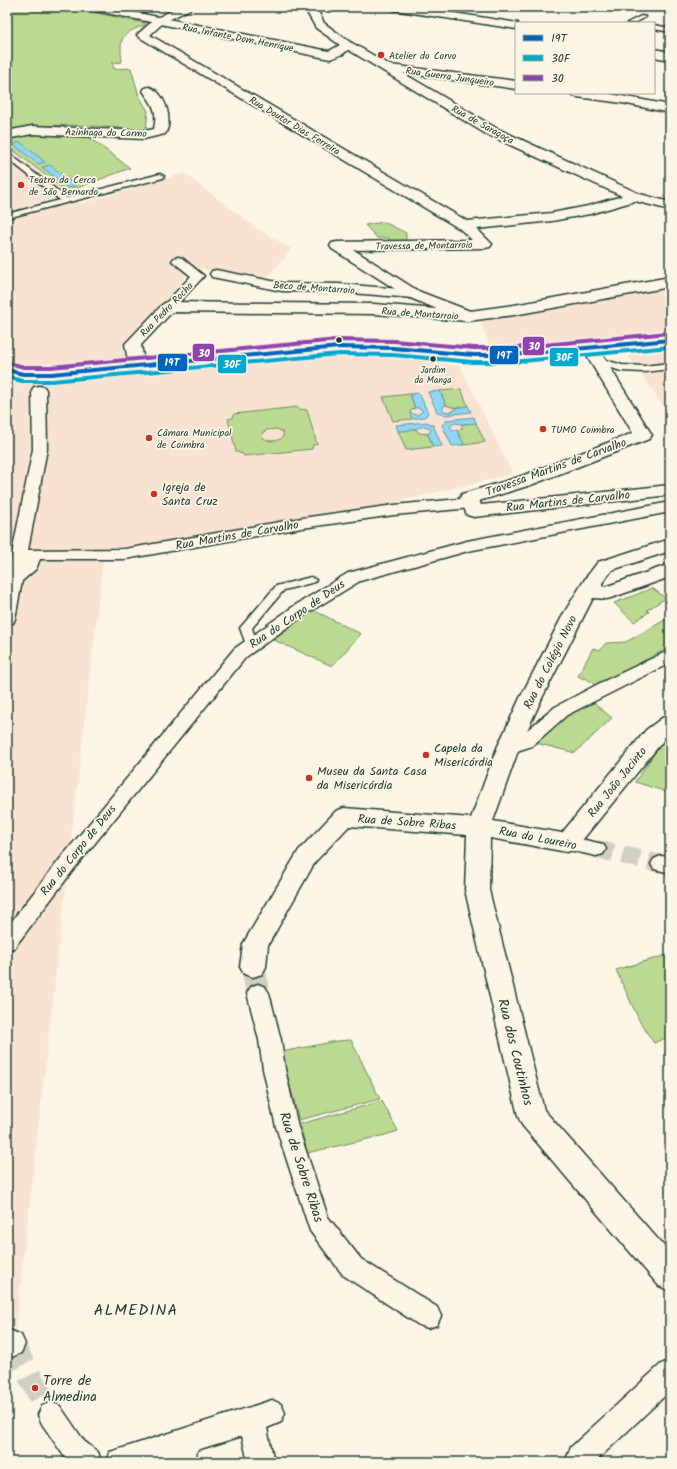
<svg xmlns="http://www.w3.org/2000/svg" width="677" height="1469" viewBox="0 0 677 1469" font-family="Kalam,sans-serif">
<rect width="100%" height="100%" fill="#fcf5e5"/>
<filter id="ink" filterUnits="userSpaceOnUse"><feTurbulence type="fractalNoise" baseFrequency=".025" numOctaves="2"/><feDisplacementMap in="SourceGraphic" scale="8" xChannelSelector="R" yChannelSelector="G"/><feConvolveMatrix kernelMatrix="1 2 1 2 8 2 1 2 1" color-interpolation-filters="sRGB"/></filter>
<g filter="url(#ink)">
<g fill="#f8e2d2">
<polygon points="7,128 80,204 184,173 255,227 292,249 264,281 193,267 127,348 128,373 323,354 371,354 460,366 513,474 360,511 104,552 7,1401"/>
<polygon points="670,288 670,329 525,344 489,344 480,320"/>
<polygon points="670,351 670,416 628,356"/>
</g>
<g fill="#bbd991" stroke="#6d8b62" fill-rule="evenodd">
<path d="M7 7H67L145 23V25C121 34 119 37 122 62L112 63 114 69 131 68 139 96 148 111 146 130C102 127 55 121 11 130L7 126Z"/>
<polygon points="40,133 86,135 130,168 67,192 7,145 7,138"/>
<polygon points="384,222 406,233 406,241 389,241 389,238 377,238 365,225"/>
<polygon points="461,389 468,406 455,408 446,405 440,391"/>
<polygon points="410,394 415,408 410,411 412,419 393,421 383,397"/>
<path d="M297 407 299 409 307 410 317 444 313 445 312 449 244 456 243 454 236 452 228 419 233 418 234 414ZM277 429 283 432V437C277 442 270 442 263 438L262 433 267 430Z"/>
<polygon points="476,423 485,442 464,445 457,430 462,429 462,424"/>
<polygon points="416,429 419,433 428,434 433,447 406,450 398,431"/>
<polygon points="652,588 666,598 647,610 649,612 634,622 614,603 633,596"/>
<polygon points="313,610 361,634 332,666 269,638"/>
<polygon points="670,617 670,647 596,686 586,678 584,679 578,676 593,648 600,650 606,643 626,642"/>
<path d="M592 701 612 718 575 753 536 743C554 724 569 714 592 701Z"/>
<polygon points="670,734 670,793 635,782 662,742"/>
<polygon points="670,954 670,1043 665,1038 654,1043 640,1022 616,970"/>
<polygon points="351,1040 380,1099 299,1120 281,1052 337,1041"/>
<polygon points="382,1101 398,1131 385,1135 307,1153 300,1124"/>
</g>
<g fill="#90d5f2" stroke="#6398a6">
<polygon points="20,142 45,162 38,164 13,144"/>
<polygon points="50,165 76,186 68,188 42,167"/>
<polygon points="440,391 446,405 443,407 443,411 450,412 455,410 455,408 468,406 471,412 445,415 437,412 428,392"/>
<polygon points="419,393 428,413 425,417 412,419 410,413 417,415 423,411 419,408 415,408 410,394"/>
<polygon points="474,417 476,423 462,424 455,423 450,426 453,430 457,430 464,445 452,446 442,425 447,420"/>
<path d="M427 422 433 425 442 446 433 447 428 434 431 430C426 423 421 428 414 429 409 431 403 431 398 431L396 425Z"/>
</g>
<g fill="none" stroke-linecap="round" stroke-linejoin="round">
<polyline stroke="#d0d0c2" stroke-width="18" stroke-dasharray="18 9" stroke-linecap="butt" points="596,849 661,864"/>
<g stroke="#d0d0c2" stroke-width="24" stroke-dasharray="24 12" stroke-linecap="butt">
<polyline points="253,967 258,993"/>
<polyline points="12,1344 51,1415"/>
</g>
<defs>
<g id="service">
<polygon points="641,16 646,17 635,23 627,23"/>
<polygon points="654,25 670,28 670,32 654,29"/>
<polygon points="7,152 67,198 160,174 164,176 163,178 7,218 7,214 60,200 7,158"/>
<polygon points="599,358 622,365 644,366 670,363 670,369 644,372 621,371 596,363 595,361"/>
<polygon points="311,577 316,580 315,582 284,590 252,628 257,644 255,647 247,647 240,628 276,586"/>
</g>
<g id="pedestrian">
<polygon points="178,257 182,258 204,276 172,310 164,310 162,307 191,276 172,261 174,258"/>
<polygon points="216,270 282,283 339,284 413,290 417,291 419,294 417,297 413,298 339,292 282,291 212,277 210,274 212,271"/>
<polygon points="39,386 44,387 46,390 47,449 28,550 125,549 302,518 394,505 471,498 476,500 479,503 476,506 471,508 394,515 302,528 125,559 40,559 36,569 22,581 15,619 13,623 7,624 7,578 33,449 32,390 34,387"/>
<polygon points="670,502 670,512 468,551 360,581 306,614 246,657 74,869 14,948 7,950 7,927 60,859 234,649 294,606 348,573 467,541"/>
<polygon points="670,650 670,663 567,715 532,746 508,754 502,753 499,748 502,743 520,736 555,707 600,683"/>
<polygon points="567,836 603,844 606,849 603,854 596,856 560,848 557,843 560,838"/>
<polygon points="661,856 670,857 670,873 654,869 651,864 654,859"/>
<polygon points="258,984 265,987 269,993 281,1040 285,1069 298,1127 328,1217 361,1259 437,1307 441,1316 437,1325 428,1328 419,1325 343,1275 310,1231 276,1127 263,1069 259,1040 247,993 251,987"/>
<polygon points="7,1329 21,1335 25,1344 21,1353 12,1357 7,1355"/>
<polygon points="670,1360 670,1391 595,1462 565,1462 571,1447 661,1364"/>
<polygon points="272,1400 281,1404 285,1413 281,1422 267,1428 274,1462 248,1462 242,1436 197,1450 195,1462 169,1462 169,1460 162,1462 107,1462 110,1452 120,1449"/>
<polygon points="51,1402 60,1406 84,1441 98,1452 101,1462 68,1462 66,1459 42,1424 38,1415 42,1406"/>
</g>
<g id="minor">
<polygon points="178,7 192,7 190,9 163,23 150,35 467,221 552,213 588,206 622,196 486,134 344,47 342,45 344,43 352,43 390,65 516,81 516,89 403,73 496,128 640,194 670,202 670,210 635,201 590,214 552,221 477,229 492,244 490,247 485,248 354,250 418,291 470,311 514,305 670,277 670,287 514,315 468,321 374,314 172,312 141,345 145,366 143,369 137,371 131,369 129,366 125,344 163,304 168,302 374,304 437,309 408,297 332,249 330,246 332,243 337,242 472,240 460,229 139,37 137,35 139,33 155,19"/>
<path d="M149 87C165 91 174 121 165 134L144 139 32 134 7 139V131L32 126 144 131 154 129C158 111 153 105 143 91L145 88Z"/>
<polygon points="571,93 605,93 670,105 670,113 622,103 577,97 573,96"/>
<polygon points="590,343 596,345 598,348 652,435 649,439 531,485 479,501 481,505 670,485 670,495 474,517 467,515 460,498 462,494 519,477 633,433 582,348 584,345"/>
<polygon points="670,539 670,551 612,570 602,583 602,586 605,587 670,564 670,577 614,597 607,599 593,598 542,698 519,748 493,821 562,833 646,730 662,718 670,715 670,735 662,742 575,849 567,852 490,838 489,890 544,1110 670,1253 670,1291 659,1286 522,1125 518,1116 465,890 467,835 349,826 315,862 268,945 266,967 262,974 253,977 244,974 240,967 243,944 247,937 299,850 336,811 344,808 471,818 497,748 520,698 564,613 585,579 598,562"/>
</g>
<g id="tertiary">
<polygon points="86,7 108,7 329,51 340,45 316,28 304,7 316,7 324,23 354,45 343,54 330,59 92,10"/>
<polygon points="387,7 415,7 518,23 516,23 516,29 393,10"/>
<polygon points="654,49 670,52 670,60 654,57"/>
</g>
<polygon id="secondary" points="670,335 670,345 512,360 474,360 393,353 339,352 51,379 23,379 7,375 7,365 23,369 51,369 339,342 393,343 474,350 512,350"/>
</defs>
<use href="#service" stroke="#1f3d34" stroke-width="3"/>
<use href="#pedestrian" stroke="#1f3d34" stroke-width="3"/>
<use href="#minor" stroke="#1f3d34" stroke-width="3"/>
<use href="#tertiary" stroke="#1f3d34" stroke-width="3"/>
<use href="#secondary" stroke="#1f3d34" stroke-width="3"/>
<use href="#service" fill="#fcf5e5" fill-rule="evenodd"/>
<use href="#pedestrian" fill="#fcf5e5" fill-rule="evenodd"/>
<use href="#minor" fill="#fcf5e5" fill-rule="evenodd"/>
<use href="#tertiary" fill="#fcf5e5" fill-rule="evenodd"/>
<use href="#secondary" fill="#fcf5e5" fill-rule="evenodd"/>
<defs>
<polyline id="bus-1" points="7,370 23,374 51,374 339,347 393,348 474,355 512,355 670,340"/>
<polyline id="bus-2" points="7,377 22,381 52,381 339,354 393,355 473,362 512,362 670,347"/>
<polyline id="bus-3" points="9,363 24,367 51,367 338,340 394,341 474,348 512,348 669,333"/>
</defs>
<use href="#bus-1" stroke="#fcf5e5" stroke-width="6"/>
<use href="#bus-2" stroke="#fcf5e5" stroke-width="6"/>
<use href="#bus-3" stroke="#fcf5e5" stroke-width="6"/>
<use href="#bus-1" stroke="#0065bd" stroke-width="4"/>
<use href="#bus-2" stroke="#00a9ce" stroke-width="4"/>
<use href="#bus-3" stroke="#8e44ad" stroke-width="4"/>
</g>
</g>
<g fill="#c8321e" stroke="#fcf5e5" stroke-width="1.5">
<circle cx="381" cy="55" r="4"/>
<circle cx="21" cy="185" r="4"/>
<circle cx="543" cy="429" r="4"/>
<circle cx="149" cy="438" r="4"/>
<circle cx="154" cy="494" r="4"/>
<circle cx="426" cy="755" r="4"/>
<circle cx="309" cy="778" r="4"/>
<circle cx="35" cy="1388" r="4"/>
</g>
<g fill="#1f3d34" stroke="#fcf5e5" stroke-width="1.5">
<circle cx="339" cy="340" r="3.5"/>
<circle cx="433" cy="359" r="3.5"/>
</g>
<g text-anchor="middle" stroke-width="3.5" stroke-linejoin="round" paint-order="stroke">
<g font-size="9" fill="#1f3d34" stroke="#fcf5e5">
<text x="433" y="373">Jardim<tspan x="433" dy="10">da Manga</tspan></text>
</g>
<g font-size="10" fill="#1f3d34" stroke="#fcf5e5">
<text transform="translate(238 37) rotate(11)" y="4">Rua Infante Dom Henrique</text>
<text transform="translate(450 76) rotate(8)" y="4">Rua Guerra Junqueiro</text>
<text transform="translate(483 124) rotate(29)" y="4">Rua de Saragoça</text>
<text transform="translate(295 125) rotate(31)" y="4">Rua Doutor Dias Ferreira</text>
<text transform="translate(106 132) rotate(1)" y="4">Azinhaga do Carmo</text>
<text transform="translate(424 245) rotate(-1)" y="4">Travessa de Montarroio</text>
<text transform="translate(314 287) rotate(4)" y="4">Beco de Montarroio</text>
<text transform="translate(166 309) rotate(-46)" y="4">Rua Pedro Rocha</text>
<text transform="translate(420 313) rotate(4)" y="4">Rua de Montarroio</text>
</g>
<g font-size="10" fill="#1f3d34" stroke="#fcf5e5" text-anchor="start">
<text x="389" y="59">Atelier do Corvo</text>
<text x="29" y="183">Teatro da Cerca<tspan x="29" dy="12">de São Bernardo</tspan></text>
<text x="551" y="433">TUMO Coimbra</text>
<text x="157" y="436">Câmara Municipal<tspan x="157" dy="12">de Coimbra</tspan></text>
</g>
<g font-size="12" fill="#1f3d34" stroke="#fcf5e5">
<text transform="translate(556 467) rotate(-20)" y="4">Travessa Martins de Carvalho</text>
<text transform="translate(568 501) rotate(-6)" y="4">Rua Martins de Carvalho</text>
<text transform="translate(237 535) rotate(-10)" y="4">Rua Martins de Carvalho</text>
<text transform="translate(297 614) rotate(-34)" y="4">Rua do Corpo de Deus</text>
<text transform="translate(550 662) rotate(-63)" y="4">Rua do Colégio Novo</text>
<text transform="translate(617 782) rotate(-51)" y="4">Rua João Jacinto</text>
<text transform="translate(407 822) rotate(4)" y="4">Rua de Sobre Ribas</text>
<text transform="translate(538 838) rotate(11)" y="4">Rua do Loureiro</text>
<text transform="translate(78 850) rotate(-51)" y="4">Rua do Corpo de Deus</text>
</g>
<g font-size="12" fill="#1f3d34" stroke="#fcf5e5" text-anchor="start">
<text x="162" y="491">Igreja de<tspan x="162" dy="14">Santa Cruz</tspan></text>
<text x="434" y="752">Capela da<tspan x="434" dy="14">Misericórdia</tspan></text>
<text x="317" y="775">Museu da Santa Casa<tspan x="317" dy="14">da Misericórdia</tspan></text>
</g>
<g font-size="14" fill="#1f3d34" stroke="#fcf5e5">
<text transform="translate(516 1052) rotate(76)" y="5">Rua dos Coutinhos</text>
<text transform="translate(302 1167) rotate(72)" y="5">Rua de Sobre Ribas</text>
</g>
<g font-size="14" fill="#1f3d34" stroke="#fcf5e5" text-anchor="start">
<text x="43" y="1385">Torre de<tspan x="43" dy="16">Almedina</tspan></text>
</g>
<g font-size="16" letter-spacing="1" fill="#1f3d34" stroke="#fcf5e5">
<text x="136" y="1315">ALMEDINA</text>
</g>
</g>
<g stroke="#fcf5e5" stroke-width="1.5">
<rect x="522" y="336" width="23" height="20" rx="4" fill="#8e44ad"/>
<rect x="192" y="343" width="23" height="19" rx="4" fill="#8e44ad"/>
<rect x="489" y="345" width="30" height="20" rx="4" fill="#0065bd"/>
<rect x="549" y="347" width="30" height="20" rx="4" fill="#00a9ce"/>
<rect x="157" y="353" width="31" height="19" rx="4" fill="#0065bd"/>
<rect x="217" y="354" width="30" height="20" rx="4" fill="#00a9ce"/>
</g>
<g font-size="11" text-anchor="middle" font-weight="bold" fill="#fff">
<text x="534" y="350">30</text>
<text x="204" y="357">30</text>
<text x="504" y="359">19T</text>
<text x="564" y="361">30F</text>
<text x="172" y="366">19T</text>
<text x="232" y="368">30F</text>
</g>
<rect width="677" height="1469" fill="none" stroke="#fcf5e5" stroke-width="24"/>
<rect x="12" y="12" width="653" height="1445" fill="none" stroke="#1f3d34" stroke-width="1.5" filter="url(#ink)"/>
<rect x="515" y="22" width="140" height="72" fill="#fcf5e5" stroke="#a4ab9e"/>
<rect x="523" y="35" width="20" height="6" fill="#0065bd" stroke="#a4ab9e"/>
<text x="551" y="42" font-size="12" fill="#1f3d34">19T</text>
<rect x="523" y="55" width="20" height="6" fill="#00a9ce" stroke="#a4ab9e"/>
<text x="551" y="62" font-size="12" fill="#1f3d34">30F</text>
<rect x="523" y="75" width="20" height="6" fill="#8e44ad" stroke="#a4ab9e"/>
<text x="551" y="82" font-size="12" fill="#1f3d34">30</text>
</svg>
